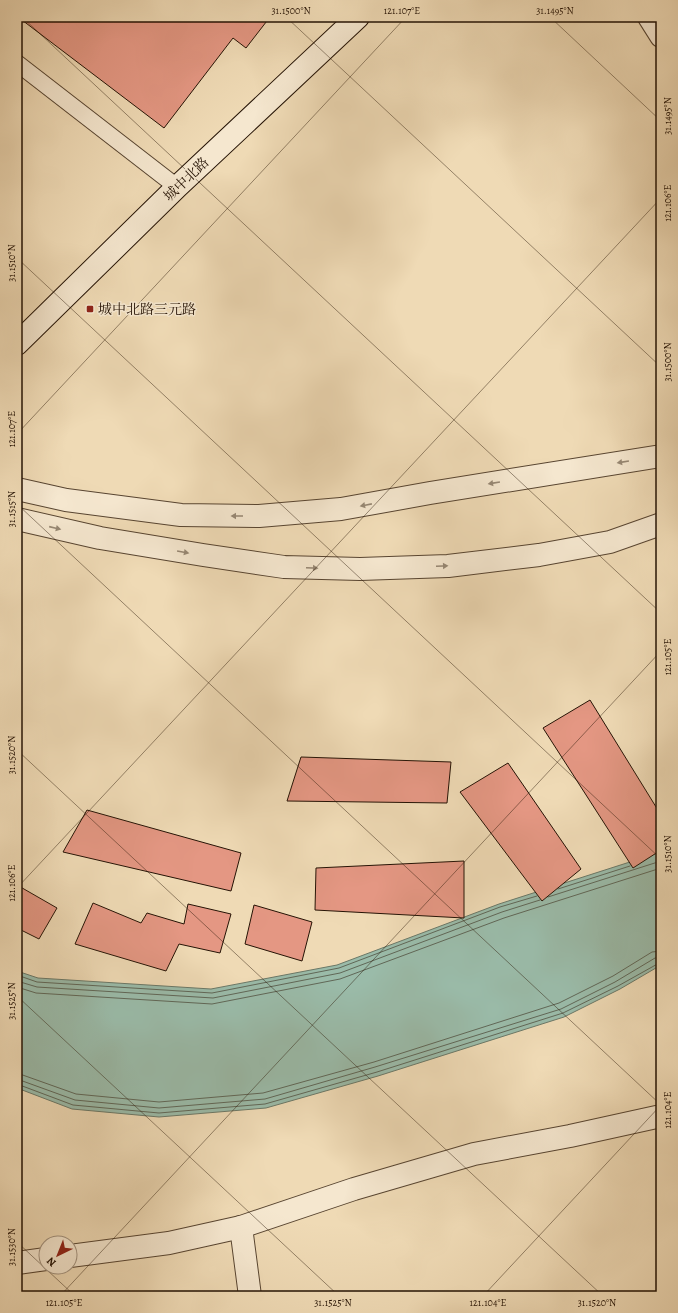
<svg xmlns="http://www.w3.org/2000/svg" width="678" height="1313" viewBox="0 0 678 1313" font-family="Alegreya,'Noto Serif SC',serif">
<rect width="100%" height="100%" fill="#efdab5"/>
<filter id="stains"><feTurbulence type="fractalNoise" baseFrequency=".005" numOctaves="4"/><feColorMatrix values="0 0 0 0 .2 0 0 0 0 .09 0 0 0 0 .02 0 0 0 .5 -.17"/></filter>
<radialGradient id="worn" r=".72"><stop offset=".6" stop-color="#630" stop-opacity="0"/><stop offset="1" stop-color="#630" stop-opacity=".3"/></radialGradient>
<polygon fill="#9abba9" stroke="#6b7867" points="661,852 661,965 620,989 564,1017 378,1076 266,1108 159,1117 72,1109 17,1088 17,971 38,978 211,989 337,965 499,904"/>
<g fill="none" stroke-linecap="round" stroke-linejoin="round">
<g stroke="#606757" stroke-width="1">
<polyline points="558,889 630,866"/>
<polyline points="548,897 661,861"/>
<polyline points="17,975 37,982 212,993 339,968 500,907 537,896"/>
<polyline points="17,981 37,987 213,998 340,973 502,912 540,900"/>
<polyline points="17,987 36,993 212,1004 340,979 504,918 661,868"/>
<polyline points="17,1073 76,1094 159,1102 263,1093 374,1062 559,1003 613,976 652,952 661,951"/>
<polyline points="17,1079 75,1100 159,1108 265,1099 375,1067 561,1009 615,982 655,958 661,957"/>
<polyline points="17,1084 73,1105 159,1113 265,1104 377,1072 563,1013 618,986 661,962"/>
</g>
</g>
<g fill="#e49783" stroke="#251305">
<polygon points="18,17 270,17 246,48 233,38 164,128"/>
<polygon points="590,700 661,815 661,850 633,868 543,728"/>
<polygon points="301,757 451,762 447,803 287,801"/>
<polygon points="508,763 581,869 542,901 460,792"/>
<polygon points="87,810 241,853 231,891 63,852"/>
<polygon points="464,861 464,918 315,910 316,868"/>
<polygon points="17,885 57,908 39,939 17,928"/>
<polygon points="93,903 141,923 147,913 184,924 188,904 231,914 220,953 179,944 166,971 75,944"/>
<polygon points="254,905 312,922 302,961 245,944"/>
</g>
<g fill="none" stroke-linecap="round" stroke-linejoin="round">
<defs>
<polyline id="pedestrian" points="17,63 177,187"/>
<g id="minor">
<polyline points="649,17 661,36"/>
<polyline points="17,489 66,500 181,515 259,516 341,509 430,493 661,456"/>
<polyline points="17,519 100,538 203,555 284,567 360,569 448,566 539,555 610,542 661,524"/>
<polyline points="241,1227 250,1296"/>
<polyline points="70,1256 169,1243 241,1227 354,1189 474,1154 570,1136 661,1116"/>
<polyline points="17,1263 46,1259"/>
</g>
<polyline id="secondary" points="17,344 177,187 358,17"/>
</defs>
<use href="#pedestrian" stroke="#584531" stroke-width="18"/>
<use href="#minor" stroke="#584531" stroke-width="24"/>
<use href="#secondary" stroke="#251305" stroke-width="24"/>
<use href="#pedestrian" stroke="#f5e7cf" stroke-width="16"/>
<use href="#minor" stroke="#f5e7cf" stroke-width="22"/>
<use href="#secondary" stroke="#f5e7cf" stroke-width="22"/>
</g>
<defs><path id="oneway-solid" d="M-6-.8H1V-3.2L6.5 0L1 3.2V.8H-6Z"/></defs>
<g fill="#978874">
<use href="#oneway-solid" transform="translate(623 462) rotate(171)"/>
<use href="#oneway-solid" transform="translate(494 483) rotate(171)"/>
<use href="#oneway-solid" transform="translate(366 505) rotate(169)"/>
<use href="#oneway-solid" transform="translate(237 516) rotate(-180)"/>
<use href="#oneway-solid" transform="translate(55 528) rotate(13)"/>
<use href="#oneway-solid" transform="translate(183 552) rotate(10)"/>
<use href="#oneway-solid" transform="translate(442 566) rotate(-2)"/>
<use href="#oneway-solid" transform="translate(312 568) rotate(2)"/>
</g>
<path fill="none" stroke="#251305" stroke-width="1" stroke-opacity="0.45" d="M22 17 661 613M286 17 661 367M550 17 661 121M17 258 661 859M17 434 406 17M17 504 661 1105M17 750 603 1296M17 888 661 198M17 996 339 1296M17 1242 75 1296M60 1296 661 651M483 1296 661 1105"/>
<rect fill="#8f2418" stroke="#f5e7cf" stroke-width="1.5" x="86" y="305" width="8" height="8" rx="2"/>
<g text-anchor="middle" stroke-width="3" stroke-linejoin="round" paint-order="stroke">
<g font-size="14" fill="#251305" stroke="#f5e7cf">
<text transform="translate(186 179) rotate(-44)" y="5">城中北路</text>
</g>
<g font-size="14" fill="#251305" stroke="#f5e7cf" text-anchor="start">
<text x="98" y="314">城中北路三元路</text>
</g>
</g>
<rect width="678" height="1313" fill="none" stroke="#efdab5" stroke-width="44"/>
<g transform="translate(58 1255) rotate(223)"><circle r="19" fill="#f5e7cf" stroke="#a2927e"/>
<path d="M0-3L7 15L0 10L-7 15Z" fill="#8f2418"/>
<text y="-6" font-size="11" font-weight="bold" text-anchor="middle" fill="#251305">N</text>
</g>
<rect x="22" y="22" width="634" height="1269" fill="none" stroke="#251305" stroke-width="1.5"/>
<g font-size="10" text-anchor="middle" fill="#251305">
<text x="291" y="14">31.1500°N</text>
<text x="402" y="14">121.107°E</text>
<text x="555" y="14">31.1495°N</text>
<text transform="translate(667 116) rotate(-90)" y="4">31.1495°N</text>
<text transform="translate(667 203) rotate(-90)" y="4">121.106°E</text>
<text transform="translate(11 263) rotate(-90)" y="4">31.1510°N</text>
<text transform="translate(667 362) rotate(-90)" y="4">31.1500°N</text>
<text transform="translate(11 429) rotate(-90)" y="4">121.107°E</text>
<text transform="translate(11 509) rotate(-90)" y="4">31.1515°N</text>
<text transform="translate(667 657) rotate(-90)" y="4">121.105°E</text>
<text transform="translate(11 755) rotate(-90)" y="4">31.1520°N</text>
<text transform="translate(667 854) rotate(-90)" y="4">31.1510°N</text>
<text transform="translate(11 883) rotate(-90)" y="4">121.106°E</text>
<text transform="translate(11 1001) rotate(-90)" y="4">31.1525°N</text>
<text transform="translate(667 1110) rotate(-90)" y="4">121.104°E</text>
<text transform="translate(11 1247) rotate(-90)" y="4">31.1530°N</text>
<text x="64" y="1306">121.105°E</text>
<text x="333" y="1306">31.1525°N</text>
<text x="488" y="1306">121.104°E</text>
<text x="597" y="1306">31.1520°N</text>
</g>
<rect width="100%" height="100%" filter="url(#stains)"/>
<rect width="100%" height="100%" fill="url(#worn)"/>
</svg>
